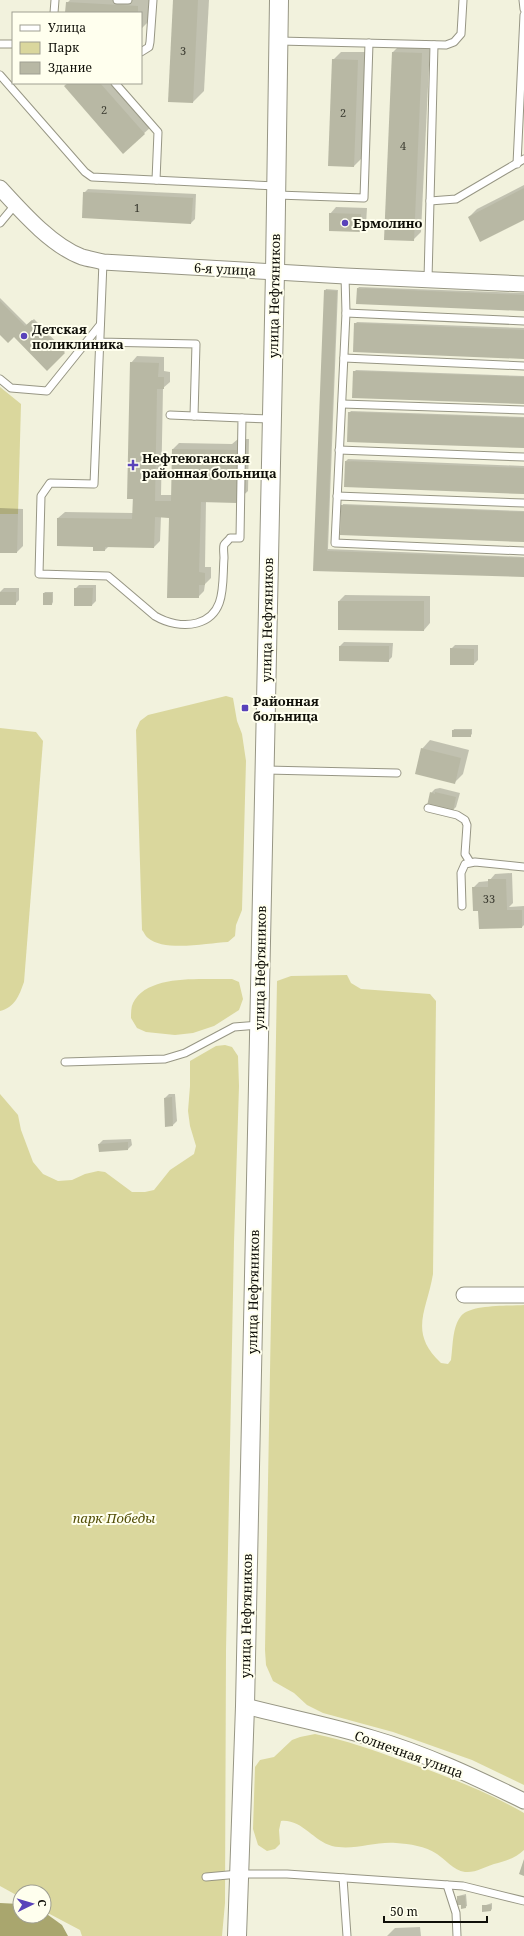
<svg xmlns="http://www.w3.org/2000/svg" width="524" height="1936" viewBox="0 0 524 1936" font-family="'Noto Serif',serif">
<rect width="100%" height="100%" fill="#f2f2dd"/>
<g fill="#dad79d">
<polygon points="0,387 21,404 18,514 0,514"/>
<path d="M226 696 233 698 237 721 242 734 246 761 242 910 236 925 235 936 228 942C208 943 164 952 148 938 145 936 144 932 142 930L136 730 140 721 148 715Z"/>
<path d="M0 728 36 732 43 741 24 982C19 996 15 1007 0 1011Z"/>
<path d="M347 975 351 983 361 989 430 994 436 1001 433 1274C427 1311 408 1332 441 1363L448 1364 451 1360C453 1347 452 1327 461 1316 470 1304 510 1306 524 1305V1785L472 1760 393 1732 323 1713 307 1705 294 1693 273 1681 266 1665 265 1650 277 981 291 976Z"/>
<path d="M232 979 239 982 243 999 239 1010 214 1026 193 1033 175 1035 146 1032 137 1028 131 1018C131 1013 131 1007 133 1003 148 973 204 980 232 979Z"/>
<polygon points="225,1045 232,1047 238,1056 239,1086 234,1242 226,1651 225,1903 222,1936 82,1936 80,1930 44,1911 44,1892 20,1892 20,1897 0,1886 0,1094 18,1115 21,1130 33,1162 43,1174 58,1181 72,1180 85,1174 98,1171 105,1172 132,1192 145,1192 154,1190 170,1170 194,1154 196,1146 190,1126 188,1111 190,1086 190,1061 216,1046"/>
<path d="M315 1734C345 1740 374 1750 403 1761 444 1775 486 1791 524 1813V1850C516 1858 505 1861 494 1864 484 1867 476 1873 465 1872 453 1870 446 1860 437 1854 425 1846 410 1844 396 1843 375 1841 354 1851 332 1846 313 1841 302 1819 281 1821L279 1830 280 1844 275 1849 267 1851 258 1845 253 1829 255 1767 260 1760 274 1757 292 1740 300 1737Z"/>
</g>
<polygon fill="#a9a66e" points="0,1903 20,1904 20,1916 44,1916 44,1912 62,1925 68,1936 0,1936"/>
<g fill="#0003">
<polygon points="70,0 149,0 148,22 141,29 141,13 66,13 67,3"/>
<polygon points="174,0 209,0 204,91 193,102"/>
<polygon points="401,44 430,45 421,232 413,240 385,239 393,52"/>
<polygon points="341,52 366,52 362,158 354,166 333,60"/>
<polygon points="69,83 111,83 151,127 123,152"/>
<polygon points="524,185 524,219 469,217 477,209"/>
<polygon points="88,189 196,194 195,219 191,223 84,193"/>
<polygon points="336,207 367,208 366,225 360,231 330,214"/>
<polygon points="359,287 524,293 524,310 358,288"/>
<polygon points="326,289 338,290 328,549 524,557 524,576 314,570 325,291"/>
<polygon points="0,298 27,325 34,319 65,351 47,369 14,335 0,334"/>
<polygon points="357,322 524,328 524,358 355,324"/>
<polygon points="137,356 164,357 164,371 170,372 170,382 163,388 161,495 172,495 173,449 179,443 232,444 238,439 249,439 248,491 236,502 206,501 205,567 211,567 211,578 205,584 204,591 198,597 170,517 161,516 160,541 154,547 109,546 105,550 95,546 58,518 65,512 133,513 131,363"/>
<polygon points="356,370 524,376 524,403 354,372"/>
<polygon points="351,411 524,417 524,447 349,413"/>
<polygon points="348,459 524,466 524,493 346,461"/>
<polygon points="343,504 524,511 524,541 342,506"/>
<polygon points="0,508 23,509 23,546 17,552 0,552"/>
<polygon points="79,585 96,585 96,601 92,605 75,589"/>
<polygon points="4,588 19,588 19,600 15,604 0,604 0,592"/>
<polygon points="45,592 53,592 53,602 52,604 44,593"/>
<polygon points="345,595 430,596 430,623 424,630 339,601"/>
<polygon points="344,642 393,643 392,657 388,661 340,646"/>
<polygon points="455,645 478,645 478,660 474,664 451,649"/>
<polygon points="454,729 472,729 472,734 470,736 453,731"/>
<polygon points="430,740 469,750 463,774 455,782 422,749"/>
<polygon points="440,788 460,793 456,807 452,811 431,793 435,789"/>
<polygon points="512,873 513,903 509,907 524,906 524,925 522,927 479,912 473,888 479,882 489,881 495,874"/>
<polygon points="169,1094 175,1094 177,1121 173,1125 165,1098"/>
<polygon points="131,1139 132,1145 128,1149 99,1144 103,1140"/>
<polygon points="466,1894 467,1906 465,1907 458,1896"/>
<polygon points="492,1903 492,1909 491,1910 483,1906"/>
<polygon points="420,1927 421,1936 387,1936 395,1928"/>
</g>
<g fill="#b8b8a4">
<polygon points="173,0 198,0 193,103 168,102"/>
<polygon points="66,2 138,6 138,13 65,13"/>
<polygon points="392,52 422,53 414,241 384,240"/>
<polygon points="332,59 358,60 354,167 328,166"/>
<polygon points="68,83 100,83 145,134 123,154 64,86"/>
<polygon points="524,188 524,220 480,242 468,217"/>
<polygon points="83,192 193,198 191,224 82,218"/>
<polygon points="329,213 361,214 361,232 329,231"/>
<polygon points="357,288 524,295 524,311 356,304"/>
<polygon points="324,290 337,291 327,551 524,558 524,577 313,571"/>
<polygon points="0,301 25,326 32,320 65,353 47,371 14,337 8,343 0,335"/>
<polygon points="354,323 524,330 524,359 353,352"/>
<polygon points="130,362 159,363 158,377 164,377 164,389 157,389 155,501 171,501 172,449 238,450 237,503 201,502 199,572 205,573 205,585 199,585 199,598 167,598 169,518 155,517 154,548 105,547 105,551 93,551 93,547 57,546 57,518 132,519 133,499 127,499"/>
<polygon points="353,371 524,377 524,404 352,398"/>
<polygon points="348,412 524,418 524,448 347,442"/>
<polygon points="345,461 524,468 524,494 344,487"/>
<polygon points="341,505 524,512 524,542 340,535"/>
<polygon points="0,514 18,514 17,553 0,553"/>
<polygon points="74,588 93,588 92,606 74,606"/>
<rect x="0" y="592" width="16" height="13"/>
<rect x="43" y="593" width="9" height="12"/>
<polygon points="338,601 424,601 424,631 338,630"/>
<polygon points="339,646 389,646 389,662 339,661"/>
<polygon points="450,648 474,649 474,665 450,665"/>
<rect x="452" y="730" width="19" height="7"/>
<polygon points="421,748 461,758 455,784 415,774"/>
<polygon points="430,792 435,794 435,792 456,797 453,812 427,806"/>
<polygon points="488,879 506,879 507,910 522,910 522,928 479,929 478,911 473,911 472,887 488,887"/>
<polygon points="172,1097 173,1126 165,1127 164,1098"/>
<polygon points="128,1142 128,1150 99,1152 98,1144"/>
<polygon points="524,1859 524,1876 519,1874"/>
<polygon points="457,1896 465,1896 466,1908 461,1909 461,1905 457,1905"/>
<polygon points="482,1905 491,1905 491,1911 482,1912"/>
</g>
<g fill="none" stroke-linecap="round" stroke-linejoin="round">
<defs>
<g id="service">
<polyline points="117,0 128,0"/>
<polyline points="523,0 524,9"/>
<polyline points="54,13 55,0"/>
<polyline points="279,41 446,45 454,42 461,34 463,0"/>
<polyline points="0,44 13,44"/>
<polyline points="141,52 149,47 150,42 153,0"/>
<polyline points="0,75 85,172 92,177 276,186"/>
<polyline points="115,83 158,132 156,180"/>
<polyline points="517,164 524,15"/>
<polyline points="277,195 364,198 369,43"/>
<polyline points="430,201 456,199 524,159"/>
<polyline points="0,223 15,205"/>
<polyline points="345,276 346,313 335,543 524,551"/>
<polyline points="428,279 434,45"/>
<polyline points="346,313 524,321"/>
<path d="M99 342 196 344 194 416 242 418 240 538H230C229 540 225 543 224 545 223 548 224 554 224 558 222 583 227 615 197 623 183 627 167 623 155 616L108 576 39 574 41 496 50 483 94 484 103 262"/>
<polyline points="344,358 524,366"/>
<polyline points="0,379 11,388 47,391 100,325"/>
<polyline points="342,404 524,410"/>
<polyline points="170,415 194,416"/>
<polyline points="242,418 272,419"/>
<polyline points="339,450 524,457"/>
<polyline points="337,496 524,503"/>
<polyline points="266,770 397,773"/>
<polyline points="428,808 457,815 465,820 467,825 465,854 470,862"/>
<polyline points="462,906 461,873 465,864 475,862 524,867"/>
<polyline points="65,1062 165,1059 185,1053 234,1027 258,1025"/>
<polyline points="206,1877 239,1874 287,1874 463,1886 524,1901"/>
<polyline points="343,1878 347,1936"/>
<polyline points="447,1885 456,1913 457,1936"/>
</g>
<g id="minor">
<path d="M0 188C22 212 52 246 82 257 89 259 96 260 103 262L345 276 524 284"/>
<polyline points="464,1295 524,1295"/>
<path d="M245 1706C287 1717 330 1725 372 1738 424 1753 475 1777 524 1801"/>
</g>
<polyline id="tertiary" points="237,1936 245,1706 275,272 279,0"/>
</defs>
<use href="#service" stroke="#979684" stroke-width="9"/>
<use href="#minor" stroke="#979684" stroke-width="17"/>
<use href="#tertiary" stroke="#979684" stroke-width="20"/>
<use href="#service" stroke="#fff" stroke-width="7"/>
<use href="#minor" stroke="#fff" stroke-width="15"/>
<use href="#tertiary" stroke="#fff" stroke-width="18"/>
</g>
<g fill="#5942ba" stroke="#ffe" stroke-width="1.5">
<circle cx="345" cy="223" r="4"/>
<circle cx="24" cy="336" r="4"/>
<path d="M131 459h4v4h4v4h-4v4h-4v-4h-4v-4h4z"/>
<rect x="241" y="704" width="8" height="8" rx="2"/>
</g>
<g text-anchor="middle" stroke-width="4" stroke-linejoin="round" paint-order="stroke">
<g font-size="11" fill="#39392f">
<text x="183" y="55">3</text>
<text x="104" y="114">2</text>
<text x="343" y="117">2</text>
<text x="403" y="150">4</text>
<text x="137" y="212">1</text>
<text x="489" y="903">33</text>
</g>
<g font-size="13" font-weight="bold" fill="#0f0f08" stroke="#ffe" text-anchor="start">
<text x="353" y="228">Ермолино</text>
<text x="32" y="334">Детская<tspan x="32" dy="15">поликлиника</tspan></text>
<text x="142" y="463">Нефтеюганская<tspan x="142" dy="15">районная больница</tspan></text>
<text x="253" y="706">Районная<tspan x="253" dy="15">больница</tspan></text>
</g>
<g font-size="13" fill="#0f0f08" stroke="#ffe">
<text transform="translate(225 269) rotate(3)" y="5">6-я улица</text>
<text transform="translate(274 296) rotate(-89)" y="5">улица Нефтяников</text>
<text transform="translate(267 620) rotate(-89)" y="5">улица Нефтяников</text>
<text transform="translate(260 968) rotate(-89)" y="5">улица Нефтяников</text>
<text transform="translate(253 1292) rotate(-89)" y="5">улица Нефтяников</text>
<text transform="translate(246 1616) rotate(-89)" y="5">улица Нефтяников</text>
<text transform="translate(409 1754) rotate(20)" y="5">Солнечная улица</text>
</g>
<g font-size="13" font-style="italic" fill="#524e06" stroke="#ffe">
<text x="114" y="1523">парк Победы</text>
</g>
</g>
<rect x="12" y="12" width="130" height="72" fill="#ffffee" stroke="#9f9f92"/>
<rect x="20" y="25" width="20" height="6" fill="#ffffff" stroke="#9f9f92"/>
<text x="48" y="32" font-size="12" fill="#0f0f08">Улица</text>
<rect x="20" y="42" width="20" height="12" fill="#dad79d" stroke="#9f9f92"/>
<text x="48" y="52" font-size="12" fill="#0f0f08">Парк</text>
<rect x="20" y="62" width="20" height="12" fill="#b8b8a4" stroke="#9f9f92"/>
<text x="48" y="72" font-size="12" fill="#0f0f08">Здание</text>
<g transform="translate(32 1904) rotate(85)"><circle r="19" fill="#ffffee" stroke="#9f9f92"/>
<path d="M0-3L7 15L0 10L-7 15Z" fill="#5942ba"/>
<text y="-6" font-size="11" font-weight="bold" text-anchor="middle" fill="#0f0f08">С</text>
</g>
<path d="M384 1916v6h103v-6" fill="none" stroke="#0f0f08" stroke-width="2"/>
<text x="390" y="1916" font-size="12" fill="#0f0f08" stroke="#ffffee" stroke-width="3" paint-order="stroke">50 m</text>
</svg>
